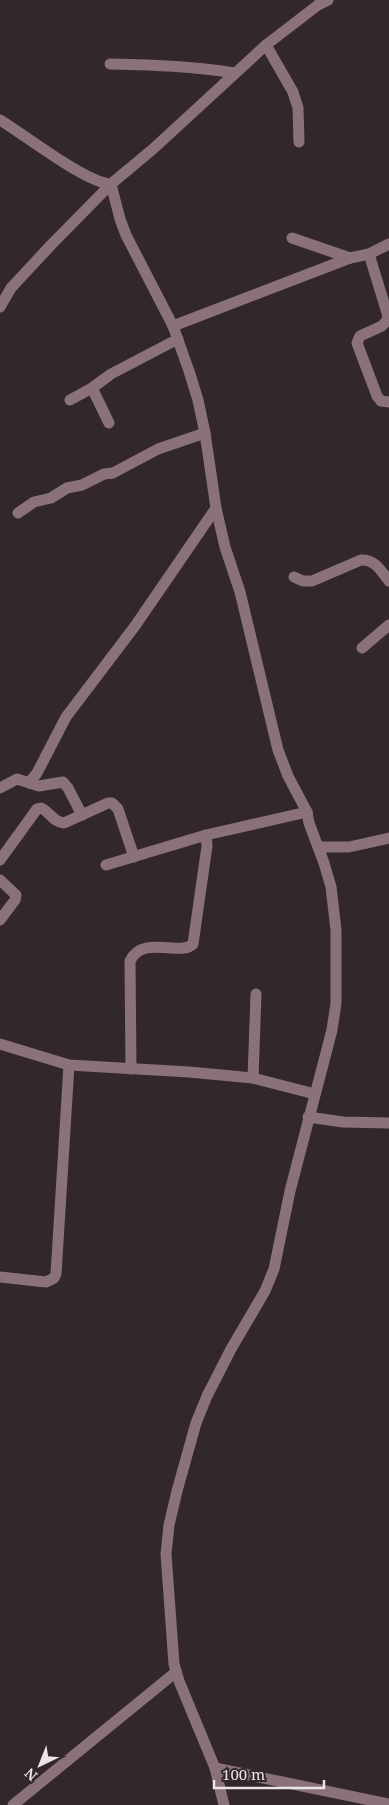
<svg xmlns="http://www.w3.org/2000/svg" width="389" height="1805" viewBox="0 0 389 1805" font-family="'Noto Serif',serif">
<rect width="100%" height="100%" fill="#32272a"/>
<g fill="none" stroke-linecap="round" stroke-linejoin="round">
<g stroke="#8a7278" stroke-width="11">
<polyline points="266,45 293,92 298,108 299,142"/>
<path d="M110 64C152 65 193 66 234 73"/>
<path d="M0 120C25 135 86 183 111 184L120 219 126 235 173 326 189 371 198 400 205 433 216 508 225 547 240 592 278 750 288 776 307 812 309 823 324 863 331 887 336 930V1003L332 1030 290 1191 274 1269 265 1291 231 1349 207 1396 196 1423 177 1491 169 1525 166 1554 174 1664 179 1681 215 1768 224 1805"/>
<polyline points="292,238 350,258"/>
<polyline points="369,254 387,313 388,319 382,326 360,336 357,343 377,396 381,401 389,402"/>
<polyline points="0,307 11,288 51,245 111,184 153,149 266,45 318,5 328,0"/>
<polyline points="173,326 350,258 369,254 389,244"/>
<polyline points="92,388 109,423"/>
<polyline points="70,400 92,388 111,374 178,339"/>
<polyline points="18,513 34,502 51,498 67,488 82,485 104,474 113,473 158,449 205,433"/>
<path d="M294 577 303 581H312L361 560C375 559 381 571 389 581"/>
<polyline points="362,648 389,625"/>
<polyline points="29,783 37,773 66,717 135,626 216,508"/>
<polyline points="0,788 17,779 39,786 63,782 68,788 82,815"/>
<polyline points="319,847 349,847 389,838"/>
<path d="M0 860 37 809 41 808C50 812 53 822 64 823L108 803H112L118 809 134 857"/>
<polyline points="106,865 206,835"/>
<polyline points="0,880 16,895 15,900 0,920"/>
<polyline points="0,1044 69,1065 189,1072 253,1078 315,1094"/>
<path d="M131 1069 130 961C144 934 180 957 193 944L207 846 206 835 307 812"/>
<polyline points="253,1078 256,994"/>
<polyline points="308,1117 343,1122 389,1123"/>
<polyline points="0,1277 46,1282 54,1278 56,1274 69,1065"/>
<polyline points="215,1768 389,1804"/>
<polyline points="13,1805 176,1672"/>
</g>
</g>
<g transform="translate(40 1765) rotate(223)" stroke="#32272a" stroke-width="4" paint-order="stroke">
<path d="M0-4L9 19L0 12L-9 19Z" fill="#ece4e6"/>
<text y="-8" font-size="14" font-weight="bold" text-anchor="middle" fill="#ece4e6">N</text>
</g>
<path d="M214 1780v8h110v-8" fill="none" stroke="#ece4e6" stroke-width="2.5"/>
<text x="222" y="1780" font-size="15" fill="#ece4e6" stroke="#32272a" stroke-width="4" paint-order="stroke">100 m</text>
</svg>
